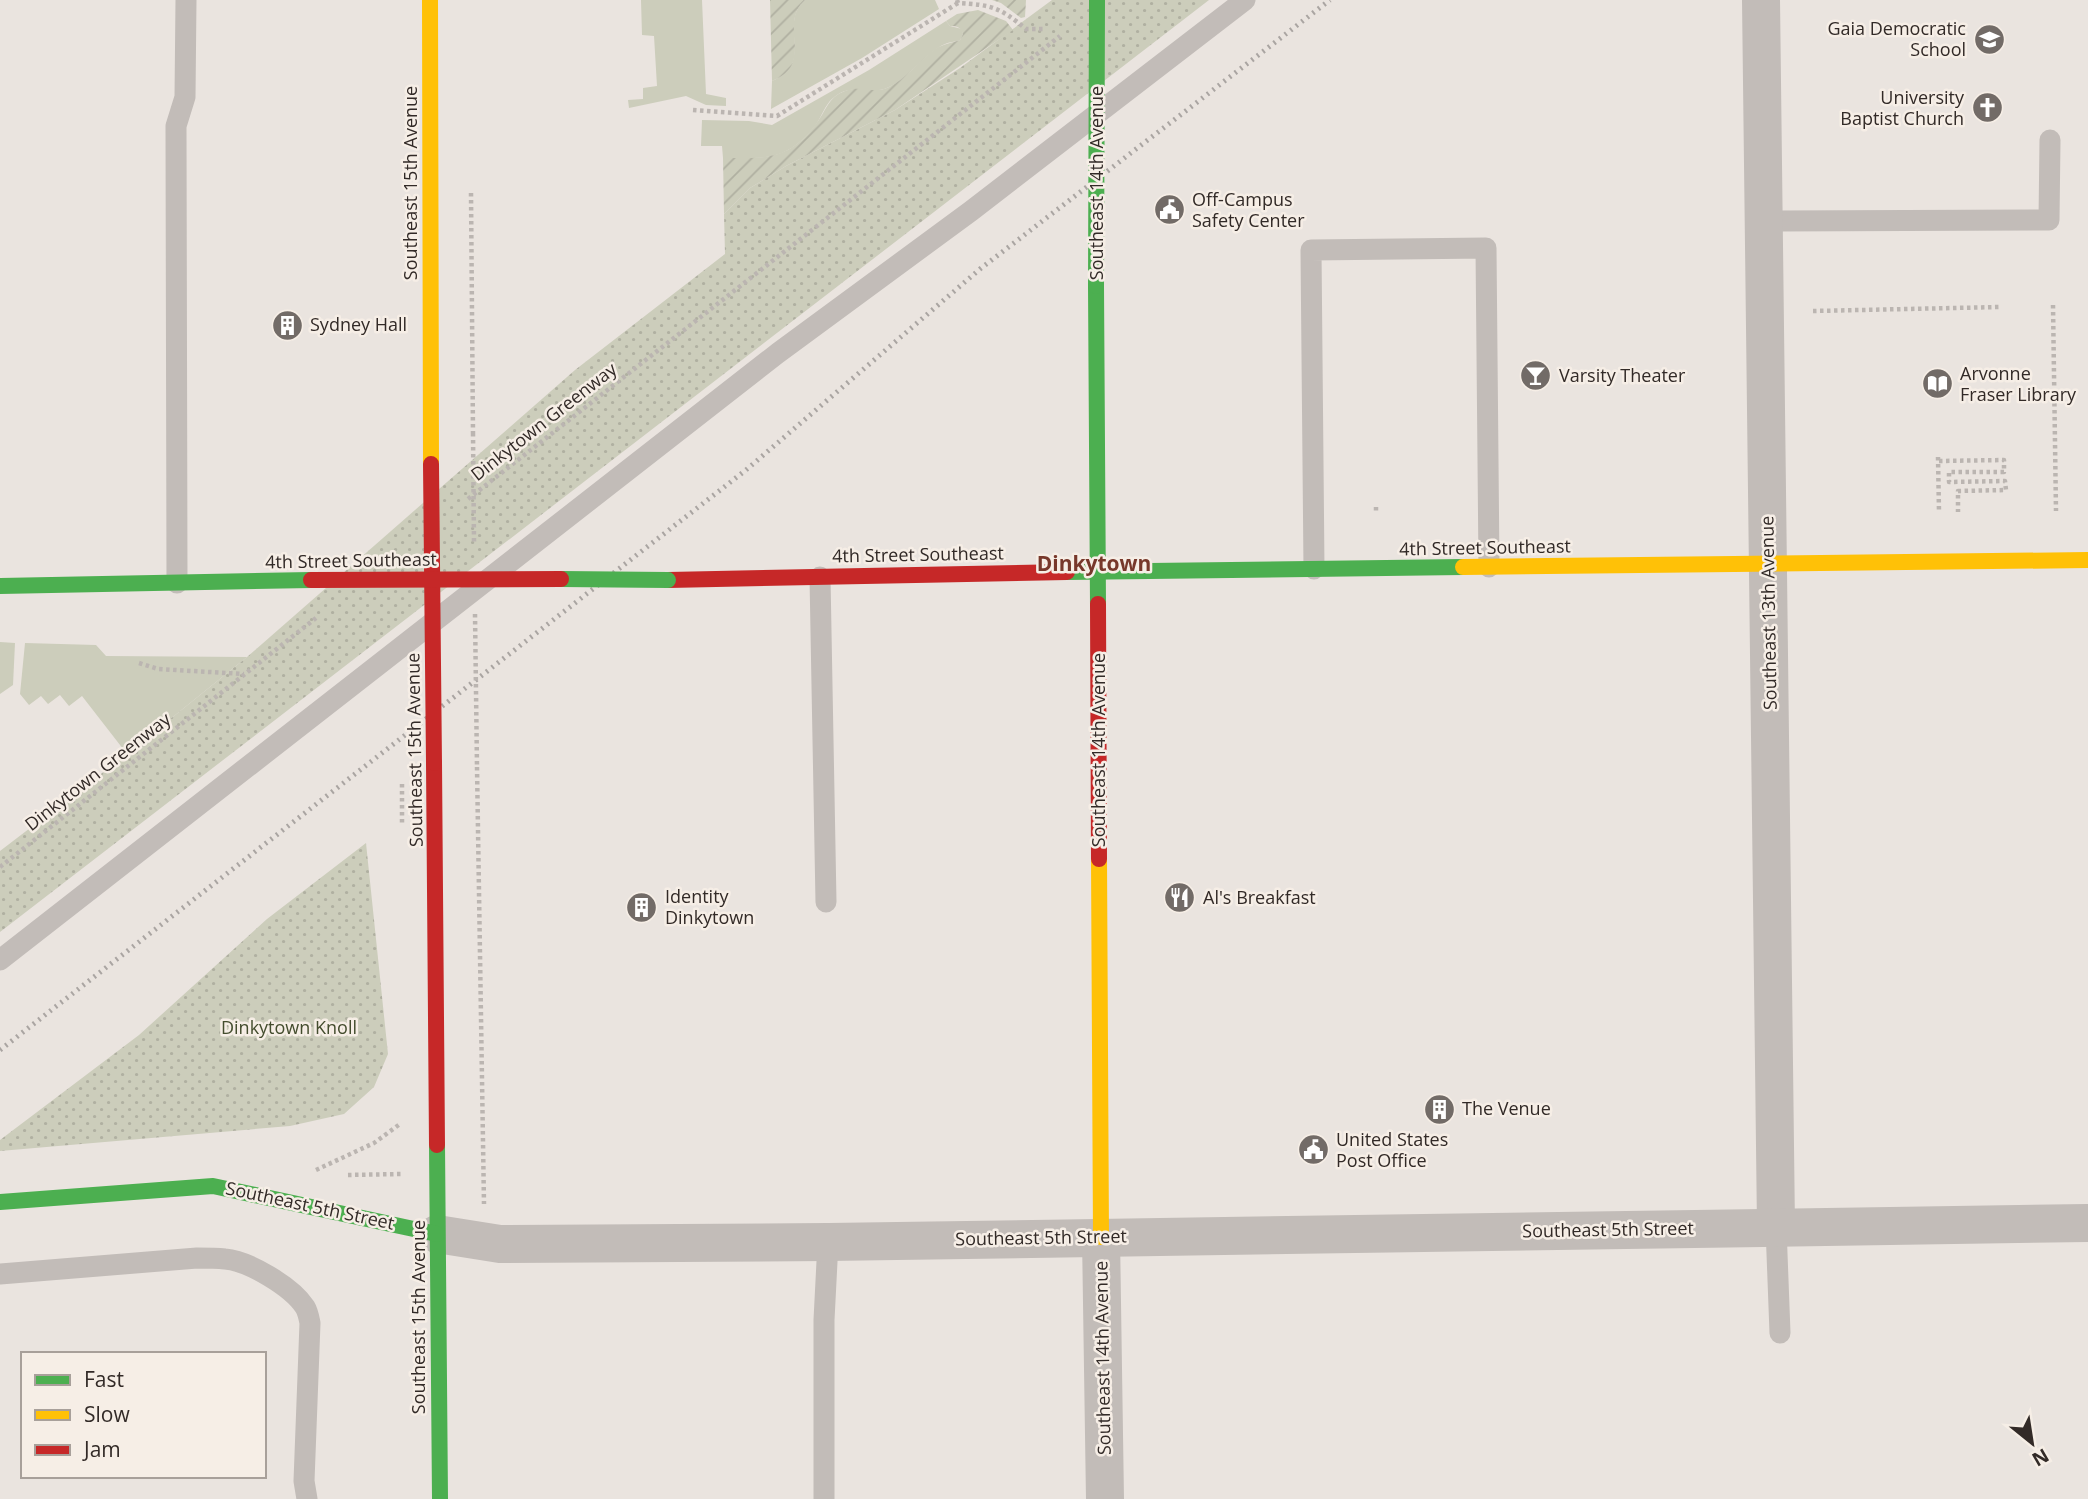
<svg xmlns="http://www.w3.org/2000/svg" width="2088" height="1499" viewBox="0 0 2088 1499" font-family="'Open Sans',sans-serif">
<defs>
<pattern id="park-dots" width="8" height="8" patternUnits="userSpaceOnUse" patternTransform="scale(1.75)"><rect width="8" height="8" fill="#cccdbb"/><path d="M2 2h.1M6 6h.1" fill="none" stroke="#b0b0a1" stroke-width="1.8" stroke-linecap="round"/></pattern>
<pattern id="garden-furrows" width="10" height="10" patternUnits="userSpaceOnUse" patternTransform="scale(1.75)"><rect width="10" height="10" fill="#cccdbb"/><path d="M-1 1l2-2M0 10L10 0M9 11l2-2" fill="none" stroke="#b0b0a1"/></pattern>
</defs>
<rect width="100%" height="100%" fill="#eae4df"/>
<g fill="#cccdbb">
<polygon points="641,0 702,0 706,94 726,98 726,106 706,105 686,96 629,108 628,100 643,99 643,88 657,86 654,36 642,35"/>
<path d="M805 0H935L939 9 862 58 771 109 772 81C816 63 777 24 805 0Z"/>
<path d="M946 21 950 26 962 29 963 34 960 40C955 42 949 42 945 44 925 53 909 78 889 87 869 97 852 80 832 99 825 105 821 118 815 126 786 162 765 158 723 158L722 146H701L702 120 749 121 772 125 869 70Z"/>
<polygon points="0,642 15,643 13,685 0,694"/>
<polygon points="25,643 96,645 106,656 247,657 127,754 82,696 69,706 60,695 48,704 41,696 29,705 20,694"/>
</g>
<g fill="url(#park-dots)">
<polygon points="1052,0 1209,0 0,932 0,851 127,754 247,657 575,370 725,254 724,214 750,188 786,166 895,110 960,68"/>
<polygon points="366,843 388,1054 374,1087 344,1114 290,1126 0,1151 0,1140 139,1035 267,919"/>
</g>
<g fill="url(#garden-furrows)">
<path d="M770 0H805C777 25 817 63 772 81Z"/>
<polygon points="992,0 1026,0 1025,17 1021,18 1001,3"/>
<path d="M978 10 1006 21 1013 30 895 110 786 166 750 188 724 214 723 158C766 158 790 161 818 121 824 113 828 101 837 95 859 81 871 96 889 87 906 79 920 60 935 49 943 44 952 43 960 40L963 34C961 27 957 26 950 26L946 21 957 14Z"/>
</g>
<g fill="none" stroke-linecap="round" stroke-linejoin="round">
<g stroke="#bbb5b1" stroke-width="4.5" stroke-dasharray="3.5 3.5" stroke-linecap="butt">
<path d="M957 0 958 3C992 5 999 7 1026 29H1045"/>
<polyline points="693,110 777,116 958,3"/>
<polyline points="471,193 473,433"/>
<polyline points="2053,305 2056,511"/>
<polyline points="1813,311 2000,307"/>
<polyline points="1938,457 1939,512"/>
<polyline points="1939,461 2004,460 2004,472 1949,472 1949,482 2005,481 2006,490 1958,491 1958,512"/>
<polyline points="468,499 1060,36"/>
<polyline points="1376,507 1376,513"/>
<polyline points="139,663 158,669 244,674"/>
<polyline points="477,767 484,1204"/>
<polyline points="0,867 316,618"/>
<polyline points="316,1170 374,1143 400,1124"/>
<polyline points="348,1175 402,1174"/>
</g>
<g stroke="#c2bcb8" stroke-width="21">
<polyline points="1764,221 2049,220 2050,140"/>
<polyline points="1314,569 1311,250 1486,248 1489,567"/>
<polyline points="820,577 826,902"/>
<polyline points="177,583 176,126 185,97 186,0"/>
<polyline points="0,960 778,353 971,211 1245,0"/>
<polyline points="1776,1227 1780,1333"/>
<path d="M0 1274 197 1258C207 1258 216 1258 225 1259 249 1261 292 1287 305 1307 308 1312 309 1318 310 1323L304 1481 307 1499"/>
<polyline points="824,1499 824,1320 828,1242"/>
</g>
<g stroke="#c2bcb8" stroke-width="38">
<polyline points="1761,0 1776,1227"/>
<polyline points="437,1234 500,1244 828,1242 2088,1223"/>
<polyline points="1101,1237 1105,1499"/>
</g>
<g stroke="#4caf50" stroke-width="16">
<polyline points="1096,286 1098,604"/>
<polyline points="1067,572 1463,567"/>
<polyline points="0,586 311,580"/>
<polyline points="437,1145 440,1499"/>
<polyline points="0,1202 213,1186 437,1234"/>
</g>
<g stroke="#ffc107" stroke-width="16">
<polyline points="430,0 431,464"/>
<polyline points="1463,567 2088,560"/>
<polyline points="1099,859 1101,1237"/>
</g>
<g stroke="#c62828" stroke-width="16">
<polyline points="668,580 1067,572"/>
<polyline points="1098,604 1099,859"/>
<polyline points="434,763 437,1145"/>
</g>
<polyline stroke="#aaa5a2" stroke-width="5" stroke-dasharray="2 5" stroke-linecap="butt" points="0,1050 746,470 980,269 1330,0"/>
<g stroke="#bbb5b1" stroke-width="4.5" stroke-dasharray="3.5 3.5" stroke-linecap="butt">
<polyline points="473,433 474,542"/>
<polyline points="475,614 477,767"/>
<polyline points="402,784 402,824"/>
</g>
<g stroke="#4caf50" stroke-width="16">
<polyline points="1096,286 1097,0"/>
<polyline points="561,579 668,580"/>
</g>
<g stroke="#c62828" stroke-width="16">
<polyline points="431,464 434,763"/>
<polyline points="311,580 561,579"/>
</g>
</g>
<defs>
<symbol id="school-disc" viewBox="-11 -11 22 22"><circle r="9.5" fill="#726b67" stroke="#f6eee6"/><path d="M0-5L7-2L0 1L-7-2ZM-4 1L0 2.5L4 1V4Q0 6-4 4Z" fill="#fff"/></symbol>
<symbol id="church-disc" viewBox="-11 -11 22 22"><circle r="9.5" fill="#726b67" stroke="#f6eee6"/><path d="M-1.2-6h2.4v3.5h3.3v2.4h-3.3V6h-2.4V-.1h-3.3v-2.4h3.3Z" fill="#fff"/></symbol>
<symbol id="civic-disc" viewBox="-11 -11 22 22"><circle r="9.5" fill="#726b67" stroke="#f6eee6"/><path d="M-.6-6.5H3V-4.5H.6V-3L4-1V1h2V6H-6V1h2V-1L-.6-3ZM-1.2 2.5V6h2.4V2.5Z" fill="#fff"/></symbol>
<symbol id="building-disc" viewBox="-11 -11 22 22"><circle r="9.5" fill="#726b67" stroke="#f6eee6"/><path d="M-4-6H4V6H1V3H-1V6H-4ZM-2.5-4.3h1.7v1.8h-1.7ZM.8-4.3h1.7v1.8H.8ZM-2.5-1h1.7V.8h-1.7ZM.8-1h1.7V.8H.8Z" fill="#fff"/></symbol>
<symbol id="bar-disc" viewBox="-11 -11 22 22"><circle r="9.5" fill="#726b67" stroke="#f6eee6"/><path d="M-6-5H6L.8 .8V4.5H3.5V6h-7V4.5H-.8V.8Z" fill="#fff"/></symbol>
<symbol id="library-disc" viewBox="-11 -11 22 22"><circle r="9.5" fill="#726b67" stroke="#f6eee6"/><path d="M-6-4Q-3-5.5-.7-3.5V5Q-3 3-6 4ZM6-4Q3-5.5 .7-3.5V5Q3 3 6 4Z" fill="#fff"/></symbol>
<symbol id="restaurant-disc" viewBox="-11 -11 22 22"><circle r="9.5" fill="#726b67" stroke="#f6eee6"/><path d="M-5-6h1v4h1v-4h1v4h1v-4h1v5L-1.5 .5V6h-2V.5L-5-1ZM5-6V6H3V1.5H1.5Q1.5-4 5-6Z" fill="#fff"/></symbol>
</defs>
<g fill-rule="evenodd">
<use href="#school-disc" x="1972" y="22" width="35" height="35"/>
<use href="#church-disc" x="1970" y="90" width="35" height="35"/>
<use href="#civic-disc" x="1152" y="192" width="35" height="35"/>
<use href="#building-disc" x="270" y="308" width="35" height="35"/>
<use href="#bar-disc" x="1518" y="358" width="35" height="35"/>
<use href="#library-disc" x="1920" y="366" width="35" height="35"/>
<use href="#restaurant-disc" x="1162" y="880" width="35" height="35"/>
<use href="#building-disc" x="624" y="890" width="35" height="35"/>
<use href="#building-disc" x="1422" y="1092" width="35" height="35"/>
<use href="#civic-disc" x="1296" y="1132" width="35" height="35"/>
</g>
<g text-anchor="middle" stroke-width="5" stroke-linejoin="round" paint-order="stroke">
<g font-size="18" fill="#322a27" stroke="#f6eee6" text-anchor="start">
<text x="1966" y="35" text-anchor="end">Gaia Democratic<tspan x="1966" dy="21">School</tspan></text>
<text x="1964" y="104" text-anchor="end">University<tspan x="1964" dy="21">Baptist Church</tspan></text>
<text x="1192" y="206">Off-Campus<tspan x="1192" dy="21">Safety Center</tspan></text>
<text x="310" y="331">Sydney Hall</text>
<text x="1960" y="380">Arvonne<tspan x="1960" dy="21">Fraser Library</tspan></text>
<text x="1559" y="382">Varsity Theater</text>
<text x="665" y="903">Identity<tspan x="665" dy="21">Dinkytown</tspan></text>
<text x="1203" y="904">Al's Breakfast</text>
<text x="1462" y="1115">The Venue</text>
<text x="1336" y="1146">United States<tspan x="1336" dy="21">Post Office</tspan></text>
</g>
<g font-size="18" fill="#322a27" stroke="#f6eee6">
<text transform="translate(411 183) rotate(-90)" y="6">Southeast 15th Avenue</text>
<text transform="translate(1097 183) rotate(-90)" y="6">Southeast 14th Avenue</text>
<text transform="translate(544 422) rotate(-38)" y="6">Dinkytown Greenway</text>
<text transform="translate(1485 548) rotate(-1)" y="6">4th Street Southeast</text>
<text transform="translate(918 555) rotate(-1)" y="6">4th Street Southeast</text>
<text transform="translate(351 561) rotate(-1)" y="6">4th Street Southeast</text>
<text transform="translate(1769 613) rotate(-91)" y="6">Southeast 13th Avenue</text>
<text transform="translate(415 750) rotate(-91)" y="6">Southeast 15th Avenue</text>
<text transform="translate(1099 750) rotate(-90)" y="6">Southeast 14th Avenue</text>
<text transform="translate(98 772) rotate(-38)" y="6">Dinkytown Greenway</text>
<text transform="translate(310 1206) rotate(12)" y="6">Southeast 5th Street</text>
<text transform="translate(1608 1230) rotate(-1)" y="6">Southeast 5th Street</text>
<text transform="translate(1041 1238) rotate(-1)" y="6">Southeast 5th Street</text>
<text transform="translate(419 1317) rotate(-90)" y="6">Southeast 15th Avenue</text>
<text transform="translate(1103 1358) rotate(-91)" y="6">Southeast 14th Avenue</text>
</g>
<g font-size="18" fill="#444d2e" stroke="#f6eee6">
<text x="289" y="1034">Dinkytown Knoll</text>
</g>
<g font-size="21" font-weight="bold" fill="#77382b" stroke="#f6eee6">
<text x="1094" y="571">Dinkytown</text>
</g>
</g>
<rect x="21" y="1352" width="245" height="126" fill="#f6eee6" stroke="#a8a09a" stroke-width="2"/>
<rect x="35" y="1375" width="35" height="10" fill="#4caf50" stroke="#a8a09a" stroke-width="2"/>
<text x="84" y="1387" font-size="21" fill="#322a27">Fast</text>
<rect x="35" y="1410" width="35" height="10" fill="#ffc107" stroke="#a8a09a" stroke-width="2"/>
<text x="84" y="1422" font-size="21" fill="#322a27">Slow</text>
<rect x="35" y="1445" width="35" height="10" fill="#c62828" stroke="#a8a09a" stroke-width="2"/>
<text x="84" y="1457" font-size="21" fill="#322a27">Jam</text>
<g transform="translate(2032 1443) rotate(150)" stroke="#f6eee6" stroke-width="5" paint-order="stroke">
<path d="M0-5L12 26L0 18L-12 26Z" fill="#322a27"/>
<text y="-10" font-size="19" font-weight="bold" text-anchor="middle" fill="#322a27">N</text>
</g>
</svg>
